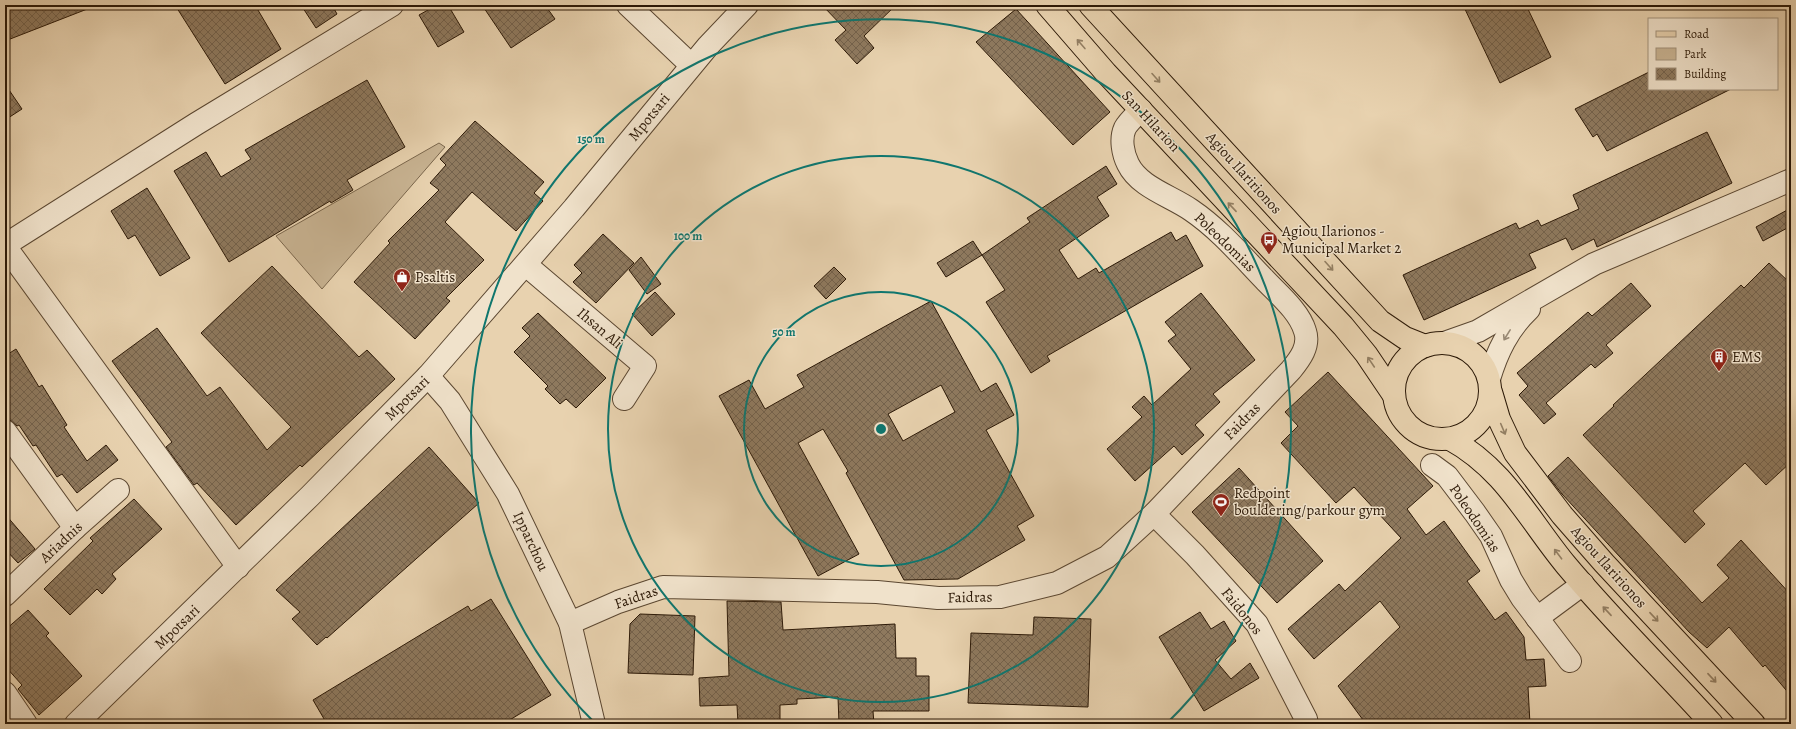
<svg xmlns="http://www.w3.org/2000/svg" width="1796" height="729" viewBox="0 0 1796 729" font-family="Alegreya,serif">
<defs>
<pattern id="building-cross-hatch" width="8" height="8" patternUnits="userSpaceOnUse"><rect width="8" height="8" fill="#8e795e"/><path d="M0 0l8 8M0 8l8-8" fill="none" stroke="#74624c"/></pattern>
</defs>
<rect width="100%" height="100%" fill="#e8d2af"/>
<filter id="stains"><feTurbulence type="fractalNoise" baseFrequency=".005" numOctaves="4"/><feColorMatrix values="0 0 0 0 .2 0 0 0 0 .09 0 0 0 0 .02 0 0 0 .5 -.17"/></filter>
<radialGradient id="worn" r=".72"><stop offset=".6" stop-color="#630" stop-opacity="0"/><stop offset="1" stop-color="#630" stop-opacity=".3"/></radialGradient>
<polygon fill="#c8b392" stroke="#7a664c" points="439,143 445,147 322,289 276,236"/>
<g fill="url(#building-cross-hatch)" stroke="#2c1907" fill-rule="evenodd">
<polygon points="5,5 95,5 95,6 5,41"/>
<polygon points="175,5 255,5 281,49 225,84"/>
<polygon points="301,5 332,5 337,14 316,28"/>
<polygon points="437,5 448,5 464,32 438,47 419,15"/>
<polygon points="482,5 545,5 555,19 511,48"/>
<polygon points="822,5 896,5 864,36 874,48 857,64 835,40 846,30"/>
<polygon points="1463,5 1526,5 1551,57 1500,83"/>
<polygon points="1016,9 1110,112 1073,145 976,42"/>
<polygon points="1649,72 1649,89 1731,89 1607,151 1597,134 1593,137 1575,109"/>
<polygon points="367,80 405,147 347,180 353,190 331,203 330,201 229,262 174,171 206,152 221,177 251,159 245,150"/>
<polygon points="5,84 22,109 5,120"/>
<polygon points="475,121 544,182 534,193 543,201 516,231 472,192 445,222 484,260 446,298 450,301 415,339 354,282 390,243 388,241 439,190 430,183 446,165 440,159"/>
<polygon points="1707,132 1732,183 1597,247 1594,239 1572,250 1566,238 1529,254 1536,268 1424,320 1403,275 1516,223 1519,229 1538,220 1541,226 1579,209 1573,195"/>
<polygon points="1106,166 1117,184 1097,197 1109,216 1059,250 1078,279 1096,268 1099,273 1171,232 1176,241 1186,235 1203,266 1047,356 1050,361 1031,373 986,302 1005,290 982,255 1030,222 1027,218"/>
<polygon points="147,188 190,258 160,276 135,235 128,239 111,211"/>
<polygon points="1791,208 1791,226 1763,241 1756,227"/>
<polygon points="603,234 634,263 596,303 573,282 582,273 574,265"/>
<polygon points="973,241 982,255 946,277 937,263"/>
<polygon points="641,257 661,284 647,294 629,270"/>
<polygon points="1769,263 1791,284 1791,462 1766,485 1745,463 1693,511 1705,524 1685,543 1583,435 1614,406 1613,405 1741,285 1744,288"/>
<polygon points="272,266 359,357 367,350 395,379 302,467 300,465 236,525 197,483 194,485 166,447 172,442 112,361 157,328 207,396 220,387 267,450 291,427 201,333"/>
<polygon points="834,267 846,279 826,299 814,286"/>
<polygon points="1631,283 1651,306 1606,345 1613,353 1595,368 1591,364 1546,403 1556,414 1544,424 1519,395 1528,386 1517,373 1588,312 1592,316"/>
<polygon points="655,292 675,314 652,336 632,314"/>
<polygon points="1201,293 1255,360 1213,394 1220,402 1195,425 1204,435 1182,455 1174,446 1135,481 1107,449 1142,417 1132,407 1144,396 1152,405 1191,369 1168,341 1176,335 1165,322"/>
<path d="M931 301 981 392 996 383 1014 415 986 430 1034 516 1017 526 1025 540 958 579 904 580 846 473 848 471 823 429 798 443 859 554 818 576 719 396 749 380 765 409 804 387 797 375ZM941 385 955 412 903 441 888 414Z"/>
<polygon points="538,313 606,378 576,408 566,399 560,404 545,389 548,386 514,352 530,336 522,328"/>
<polygon points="16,349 39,387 42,385 67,425 64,427 87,461 106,445 118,460 77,493 62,474 57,477 36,445 33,446 19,425 17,426 10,420 5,419 5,356"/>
<polygon points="1328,372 1433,486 1407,509 1426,535 1444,521 1480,571 1467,581 1495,620 1506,612 1524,637 1526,660 1544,659 1546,686 1528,687 1530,724 1366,724 1338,686 1400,627 1380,601 1314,659 1288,629 1339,584 1345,591 1401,538 1354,487 1336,503 1281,443 1298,426 1285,412"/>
<polygon points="429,447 479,503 327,638 326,637 317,645 292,619 300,612 276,590"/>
<polygon points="1568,457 1702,603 1729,578 1717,565 1741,540 1791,595 1791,696 1765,665 1763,667 1729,627 1707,648 1689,632 1562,494 1548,476"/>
<polygon points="1239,468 1323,561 1277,603 1192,512"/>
<polygon points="134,499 162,529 112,574 116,579 102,594 97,589 70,615 44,589 93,541 90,538"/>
<polygon points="5,514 35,549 18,563 5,549"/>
<polygon points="491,599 551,695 503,724 327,724 313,700 468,606 471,611"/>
<polygon points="727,601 781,602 783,630 895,624 896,658 916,658 916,676 929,676 929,711 873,711 874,724 839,724 838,697 797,699 797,704 780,705 780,724 738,724 737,705 700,706 699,678 729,676"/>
<polygon points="28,610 49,633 46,636 82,676 39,715 18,689 22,685 5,666 5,630"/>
<polygon points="1200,612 1211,629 1224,621 1236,641 1215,660 1231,679 1250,663 1259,678 1204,711 1159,637"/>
<polygon points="640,614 695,616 693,675 628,673 630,624"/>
<polygon points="1034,617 1091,619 1088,707 968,703 971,633 1033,635"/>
</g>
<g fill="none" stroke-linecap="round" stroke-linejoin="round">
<defs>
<g id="minor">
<polyline points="628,5 691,65"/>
<polyline points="5,245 196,124 392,5"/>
<polyline points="5,246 238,567"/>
<polyline points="526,265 645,366 624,399"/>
<polyline points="1444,343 1478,331 1594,264 1791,180"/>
<polyline points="428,376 450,401 508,494 570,623 594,724"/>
<path d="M1489 379C1497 352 1508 329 1529 309"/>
<polyline points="5,431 75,528"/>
<polyline points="1432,465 1447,476 1475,513 1491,536 1511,580 1522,598 1570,661"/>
<polyline points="1154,514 1195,555 1257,624 1306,719 1307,724"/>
<polyline points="5,595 75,528 118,490"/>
<polyline points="1537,618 1583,584"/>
<path d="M570 623 618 602 663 587 877 592 938 598 1000 597 1057 583 1107 557 1154 514 1291 370C1300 359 1310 346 1305 331 1299 311 1278 294 1264 279 1241 255 1219 229 1191 210 1171 196 1139 187 1128 164 1123 154 1120 139 1125 128 1128 122 1136 115 1141 110"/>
<polyline points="5,693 26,724"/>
<polyline points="76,724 310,496 428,376 574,208 708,46 747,5"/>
</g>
<g id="major">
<polyline points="1047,5 1106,73 1343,326 1366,354 1393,394"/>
<polyline points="1090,5 1380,321 1405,338 1425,346"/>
<circle cx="1442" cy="391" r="48"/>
<polyline points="1491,392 1499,419 1515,453 1562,515 1604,563 1754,724"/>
<path d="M1450 439C1505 469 1528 519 1566 565 1612 620 1664 671 1712 724"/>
</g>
</defs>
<use href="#minor" stroke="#5b4731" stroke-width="24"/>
<use href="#major" stroke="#2c1907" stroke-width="24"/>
<use href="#minor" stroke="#f0e2cb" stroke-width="22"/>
<use href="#major" stroke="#e8d2af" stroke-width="22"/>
</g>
<defs><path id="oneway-shaft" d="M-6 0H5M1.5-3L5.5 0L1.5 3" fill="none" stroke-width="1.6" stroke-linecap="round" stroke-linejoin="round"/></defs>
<g stroke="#937f63">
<use href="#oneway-shaft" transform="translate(1081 44) rotate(-131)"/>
<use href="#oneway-shaft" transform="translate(1156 78) rotate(48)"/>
<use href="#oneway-shaft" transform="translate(1232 207) rotate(-133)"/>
<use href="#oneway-shaft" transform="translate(1329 266) rotate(48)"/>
<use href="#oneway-shaft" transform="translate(1371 362) rotate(-124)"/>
<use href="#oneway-shaft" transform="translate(1503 429) rotate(67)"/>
<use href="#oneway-shaft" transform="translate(1558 554) rotate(-127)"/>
<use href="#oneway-shaft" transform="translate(1607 611) rotate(-133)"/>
<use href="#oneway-shaft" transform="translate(1654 617) rotate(47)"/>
<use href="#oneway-shaft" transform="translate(1712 678) rotate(47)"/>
</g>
<use stroke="#988873" href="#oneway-shaft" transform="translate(1507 335) rotate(122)"/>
<g fill="none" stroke="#0f766e" stroke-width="2">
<circle cx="881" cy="429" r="137"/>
<circle cx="881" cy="429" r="273"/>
<path d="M596 724A410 410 0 1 1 1166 724"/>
</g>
<defs>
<symbol id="bus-pin" viewBox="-11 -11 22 30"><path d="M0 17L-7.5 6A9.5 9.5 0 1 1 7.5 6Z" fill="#8f2418" stroke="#f0e2cb"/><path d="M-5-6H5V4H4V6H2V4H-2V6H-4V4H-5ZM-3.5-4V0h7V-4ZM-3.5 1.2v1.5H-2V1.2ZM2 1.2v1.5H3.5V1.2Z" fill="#fff"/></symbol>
<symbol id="shop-pin" viewBox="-11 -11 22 30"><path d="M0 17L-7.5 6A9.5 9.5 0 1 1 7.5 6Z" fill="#8f2418" stroke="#f0e2cb"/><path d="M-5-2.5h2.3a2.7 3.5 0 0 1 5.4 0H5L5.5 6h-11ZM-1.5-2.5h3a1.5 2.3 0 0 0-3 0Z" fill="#fff"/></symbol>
<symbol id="building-pin" viewBox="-11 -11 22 30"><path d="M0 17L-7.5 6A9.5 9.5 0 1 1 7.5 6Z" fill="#8f2418" stroke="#f0e2cb"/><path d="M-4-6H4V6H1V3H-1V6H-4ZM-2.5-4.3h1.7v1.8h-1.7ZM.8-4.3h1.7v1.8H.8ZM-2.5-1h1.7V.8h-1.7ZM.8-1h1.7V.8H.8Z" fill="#fff"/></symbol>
<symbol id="stadium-pin" viewBox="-11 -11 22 30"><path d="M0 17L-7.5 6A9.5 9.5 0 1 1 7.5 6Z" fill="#8f2418" stroke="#f0e2cb"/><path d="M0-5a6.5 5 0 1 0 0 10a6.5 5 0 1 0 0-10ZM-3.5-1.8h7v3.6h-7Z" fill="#fff"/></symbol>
</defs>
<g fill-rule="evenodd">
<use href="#bus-pin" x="1259" y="230" width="20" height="27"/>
<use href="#shop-pin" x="392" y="267" width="20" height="27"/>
<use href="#building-pin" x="1709" y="347" width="20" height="27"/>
<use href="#stadium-pin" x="1211" y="492" width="20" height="27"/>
</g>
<g text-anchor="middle" stroke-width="3" stroke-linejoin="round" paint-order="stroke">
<g font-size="15" fill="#2c1907" stroke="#f0e2cb">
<text transform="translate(649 117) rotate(-51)" y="5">Mpotsari</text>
<text transform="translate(1151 121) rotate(47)" y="5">San Hilarion</text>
<text transform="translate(1244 173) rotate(48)" y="5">Agiou Ilaririonos</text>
<text transform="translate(1225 242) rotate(44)" y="5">Poleodomias</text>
<text transform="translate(600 328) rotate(40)" y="5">Ihsan Ali</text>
<text transform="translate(407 398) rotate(-45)" y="5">Mpotsari</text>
<text transform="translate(1242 421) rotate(-46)" y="5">Faidras</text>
<text transform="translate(1475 518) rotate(56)" y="5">Poleodomias</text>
<text transform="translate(531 541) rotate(65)" y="5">Ipparchou</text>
<text transform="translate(61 542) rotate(-43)" y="5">Ariadnis</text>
<text transform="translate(1609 567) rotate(48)" y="5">Agiou Ilaririonos</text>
<text transform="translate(636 597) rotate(-19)" y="5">Faidras</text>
<text transform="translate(970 597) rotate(-1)" y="5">Faidras</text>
<text transform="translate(1242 611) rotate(51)" y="5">Faidonos</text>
<text transform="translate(177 627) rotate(-44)" y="5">Mpotsari</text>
</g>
<g font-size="15" fill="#2c1907" stroke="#f0e2cb" text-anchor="start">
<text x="1282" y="236">Agiou Ilarionos -<tspan x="1282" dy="17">Municipal Market 2</tspan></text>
<text x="415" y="282">Psaltis</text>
<text x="1732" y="362">EMS</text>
<text x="1234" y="498">Redpoint<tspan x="1234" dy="17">bouldering/parkour gym</tspan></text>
</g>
</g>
<circle cx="881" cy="429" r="6" fill="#0f766e" stroke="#f0e2cb" stroke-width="2"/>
<g font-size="12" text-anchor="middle" font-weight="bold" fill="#0f766e" stroke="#f0e2cb" stroke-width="3" stroke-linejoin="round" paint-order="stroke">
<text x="591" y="143">150 m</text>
<text x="688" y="240">100 m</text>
<text x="784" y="336">50 m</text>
</g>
<rect width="1796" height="729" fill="none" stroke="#e8d2af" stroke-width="20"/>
<rect x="6" y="6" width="1784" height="717" fill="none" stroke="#2c1907" stroke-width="2"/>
<rect x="10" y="10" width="1776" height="709" fill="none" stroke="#2c1907"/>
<rect x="1648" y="18" width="130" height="72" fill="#f0e2cb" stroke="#a2927d"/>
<rect x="1656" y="31" width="20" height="6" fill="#e8d2af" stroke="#a2927d"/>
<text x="1684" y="38" font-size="12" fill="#2c1907">Road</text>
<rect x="1656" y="48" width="20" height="12" fill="#c8b392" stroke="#a2927d"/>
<text x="1684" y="58" font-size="12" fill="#2c1907">Park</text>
<rect x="1656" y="68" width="20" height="12" fill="url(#building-cross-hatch)" stroke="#a2927d"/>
<text x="1684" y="78" font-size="12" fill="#2c1907">Building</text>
<rect width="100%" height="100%" filter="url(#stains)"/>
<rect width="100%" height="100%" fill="url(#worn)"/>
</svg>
